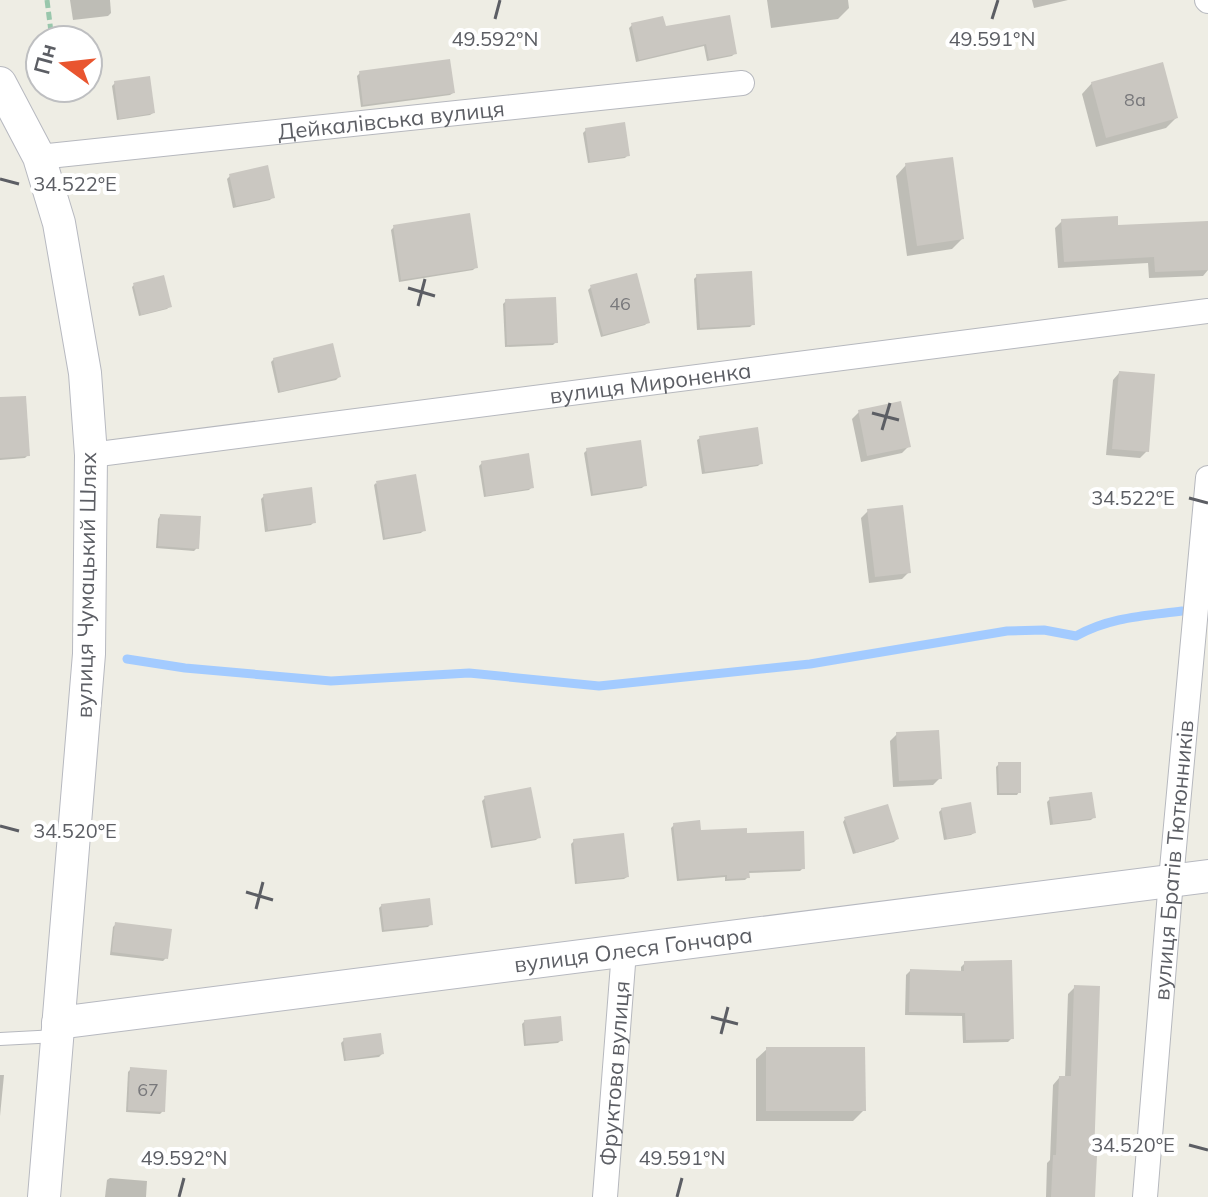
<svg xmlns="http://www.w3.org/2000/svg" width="1208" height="1197" viewBox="0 0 1208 1197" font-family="Mulish,sans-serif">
<rect width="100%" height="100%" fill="#eeede4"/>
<g fill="#0003">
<polygon points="70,0 110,0 111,13 108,16 73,20"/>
<polygon points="767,0 848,0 849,8 838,19 771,28"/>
<polygon points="1032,0 1068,0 1034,8"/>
<polygon points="632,25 664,29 735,53 732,56 707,61 704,46 636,62 629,28"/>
<polygon points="360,73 453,93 450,95 361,107 357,76"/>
<polygon points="115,83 153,113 150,115 117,120 112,86"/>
<polygon points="1092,83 1176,118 1166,128 1096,147 1082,94"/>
<polygon points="586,130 628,155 625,158 588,163 583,133"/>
<polygon points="906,165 962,239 952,249 907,256 896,176"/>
<polygon points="230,176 273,197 270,200 233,208 227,179"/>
<polygon points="1062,221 1117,227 1208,223 1208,270 1203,276 1149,278 1148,263 1058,268 1055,228"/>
<polygon points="394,227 476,267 473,270 399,282 391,230"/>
<polygon points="697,276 753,324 750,327 697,330 694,279"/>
<polygon points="134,285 170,306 167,309 139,316 132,287"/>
<polygon points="591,287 648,322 645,325 601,337 588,290"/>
<polygon points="506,301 556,342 553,345 505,347 503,304"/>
<polygon points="274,359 339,377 336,380 278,393 271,362"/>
<polygon points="1119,373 1147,451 1140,458 1106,455 1113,380"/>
<polygon points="0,399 28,455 25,458 0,460"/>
<polygon points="859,412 908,447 902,453 861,462 852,419"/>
<polygon points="700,438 761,463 758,466 702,474 697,440"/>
<polygon points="587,450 645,485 642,488 591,496 584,453"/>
<polygon points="482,463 532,487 529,490 484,497 479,466"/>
<polygon points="376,483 424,530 421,533 383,540 374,485"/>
<polygon points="264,496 314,522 311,525 265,532 261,499"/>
<polygon points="868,511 909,572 902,579 869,583 861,518"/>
<polygon points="160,516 197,548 194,551 156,548 158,519"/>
<polygon points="897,734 940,778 933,785 893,787 890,741"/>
<polygon points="999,764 1019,792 1017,795 997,795 996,767"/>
<polygon points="485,798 539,837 536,840 491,848 482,801"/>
<polygon points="1050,799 1094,817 1091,820 1050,825 1047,802"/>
<polygon points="942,809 974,833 971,835 944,840 939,812"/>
<polygon points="845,819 897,839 894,842 853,854 843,822"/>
<polygon points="674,825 699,833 745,835 803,868 800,871 748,873 748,877 745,880 725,881 725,877 677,881 671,828"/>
<polygon points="574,841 627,877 624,879 575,884 571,844"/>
<polygon points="382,905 431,924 428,927 382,932 379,908"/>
<polygon points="116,924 166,958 163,961 110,955 113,927"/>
<polygon points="965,963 1012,1038 1008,1042 963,1043 962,1016 905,1015 906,975 910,971 961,973 961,967"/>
<polygon points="1075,987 1092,1158 1093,1197 1046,1197 1047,1163 1050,1160 1053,1085 1059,1078 1065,1078 1068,994"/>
<polygon points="525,1021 561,1040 558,1043 524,1046 522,1024"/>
<polygon points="344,1040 382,1054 379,1057 344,1061 341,1043"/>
<polygon points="767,1049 864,1110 853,1121 756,1121 756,1059"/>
<polygon points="131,1069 163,1111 160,1114 126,1112 128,1072"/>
<polygon points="0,1075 4,1075 0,1116"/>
<polygon points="110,1178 147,1181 146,1197 105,1197 107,1180"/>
</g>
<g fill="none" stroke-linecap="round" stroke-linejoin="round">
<path stroke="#a3cbff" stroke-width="9" d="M127 659 185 668 331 681 469 673 599 686 810 664 1007 631 1044 630 1076 636C1110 617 1144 616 1182 611"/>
</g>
<g fill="#cac7c1">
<polygon points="730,15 737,54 709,59 706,44 639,60 631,23 663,16 666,26"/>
<polygon points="450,59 455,93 363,105 359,71"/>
<polygon points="1163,62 1178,118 1106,138 1091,82"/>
<polygon points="150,76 155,113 119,119 114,81"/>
<polygon points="625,122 630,156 590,162 585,128"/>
<polygon points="953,157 964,239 917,246 905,163"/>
<polygon points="268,165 275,198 236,206 229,174"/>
<polygon points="470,213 478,268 401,280 393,225"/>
<polygon points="1118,216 1118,225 1208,221 1208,270 1155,272 1154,257 1064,262 1061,219"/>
<polygon points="752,271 755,325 700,328 696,274"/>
<polygon points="637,273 650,323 603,335 590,285"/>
<polygon points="164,275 172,307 141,315 133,283"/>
<polygon points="556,297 558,343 507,345 505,299"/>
<polygon points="333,343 341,377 280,392 273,358"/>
<polygon points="1119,371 1155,374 1149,452 1112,449"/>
<polygon points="26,396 30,456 0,458 0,397"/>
<polygon points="901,401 911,447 867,456 858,410"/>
<polygon points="758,427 763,464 705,472 699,436"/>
<polygon points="641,440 647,486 593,494 586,448"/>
<polygon points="529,453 534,488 486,496 481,461"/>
<polygon points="416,474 426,531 385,538 376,481"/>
<polygon points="312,487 316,523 268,530 263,494"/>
<polygon points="903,505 911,573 875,577 867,509"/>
<polygon points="160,514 201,516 199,549 158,546"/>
<polygon points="939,730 942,779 899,781 896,732"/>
<polygon points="998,762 1021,762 1021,793 999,793"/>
<polygon points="531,787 541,838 493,846 484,796"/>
<polygon points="1092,792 1096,818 1053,824 1049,797"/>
<polygon points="971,802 976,833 947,839 941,808"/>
<polygon points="888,804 899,839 856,853 844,817"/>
<polygon points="700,820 701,830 747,828 747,833 804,831 805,869 749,871 750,878 727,879 727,875 679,879 673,823"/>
<polygon points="624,833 629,877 577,883 573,839"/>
<polygon points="430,898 433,925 384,930 381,904"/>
<polygon points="115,922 172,929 168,959 112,952"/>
<polygon points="1012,960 1014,1039 966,1040 965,1013 909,1012 910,969 964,971 964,961"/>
<polygon points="1074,985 1100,986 1094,1156 1097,1156 1095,1197 1051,1197 1053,1155 1056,1155 1059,1076 1071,1076"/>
<polygon points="561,1016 563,1041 526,1044 524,1020"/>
<polygon points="381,1033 384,1054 346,1060 343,1038"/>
<polygon points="766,1047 865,1047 866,1111 766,1111"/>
<polygon points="130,1067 167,1070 165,1112 128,1110"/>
</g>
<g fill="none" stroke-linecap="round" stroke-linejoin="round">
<defs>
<polyline id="lane" points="0,1039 57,1036"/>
<g id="street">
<polyline points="1207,0 1208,1"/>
<path id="s1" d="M39 157 742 83"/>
<path id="s2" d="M91 455 1208 311"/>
<path id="s3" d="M605 1197 624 951"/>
<path id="s4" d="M1145 1197 1171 880 1208 478"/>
</g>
<g id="secondary">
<polyline points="0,83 39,157 59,223 85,373 91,455 89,654 44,1197"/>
<path id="s5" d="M58 1023 1208 876"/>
</g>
</defs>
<use href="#lane" stroke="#b6b8be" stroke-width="14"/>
<use href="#street" stroke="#b6b8be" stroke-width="26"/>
<use href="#secondary" stroke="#b7b9c0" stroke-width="34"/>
<g stroke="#99c7ac" stroke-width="5" stroke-dasharray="8 4" stroke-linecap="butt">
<polyline points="47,0 52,40"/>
<polyline points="58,88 59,96"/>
</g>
<use href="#lane" stroke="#fff" stroke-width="12"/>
<use href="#street" stroke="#fff" stroke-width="24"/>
<use href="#secondary" stroke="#fff" stroke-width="32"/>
</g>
<path fill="none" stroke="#5c5e64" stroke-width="3" d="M495 19 500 0M992 19 998 0M0 179 19 184M408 288 435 296M418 306 425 279M872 413 899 420M882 430 890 403M1189 498 1208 503M0 826 19 831M246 892 273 900M256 909 263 882M711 1017 738 1024M721 1034 728 1007M1189 1145 1208 1150M179 1197 184 1178M677 1197 682 1178"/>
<g text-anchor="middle" stroke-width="8" stroke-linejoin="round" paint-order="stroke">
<g font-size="18" fill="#78787b">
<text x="1135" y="106">8а</text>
<text x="620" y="310">46</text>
<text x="148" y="1096">67</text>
</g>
<g font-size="22" fill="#5c5e64" stroke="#fff">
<text dy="8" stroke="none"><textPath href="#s1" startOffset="354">Дейкалівська вулиця</textPath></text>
<text dy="8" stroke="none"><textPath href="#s2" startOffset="564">вулиця Мироненка</textPath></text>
<text transform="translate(86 585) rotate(-89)" y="8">вулиця Чумацький Шлях</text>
<text dy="8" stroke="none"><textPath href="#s4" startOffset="338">вулиця Братів Тютюнників</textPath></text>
<text dy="8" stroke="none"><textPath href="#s5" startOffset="580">вулиця Олеся Гончара</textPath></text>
<text dy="8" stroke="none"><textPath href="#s3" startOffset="124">Фруктова вулиця</textPath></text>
</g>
</g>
<g font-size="20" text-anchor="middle" fill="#5c5e64" stroke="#fff" stroke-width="8" stroke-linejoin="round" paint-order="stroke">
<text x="495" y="46">49.592°N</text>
<text x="992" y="46">49.591°N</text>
<text x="75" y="191">34.522°E</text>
<text x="1133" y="505">34.522°E</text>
<text x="75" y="838">34.520°E</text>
<text x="1133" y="1152">34.520°E</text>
<text x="184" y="1165">49.592°N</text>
<text x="682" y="1165">49.591°N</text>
</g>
<g transform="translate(64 64) rotate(285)"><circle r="38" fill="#ffffff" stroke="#bebfc1" stroke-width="2"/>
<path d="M0-6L14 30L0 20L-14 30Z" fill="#e9552f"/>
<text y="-12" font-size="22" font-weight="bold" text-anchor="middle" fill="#5c5e64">Пн</text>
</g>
</svg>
